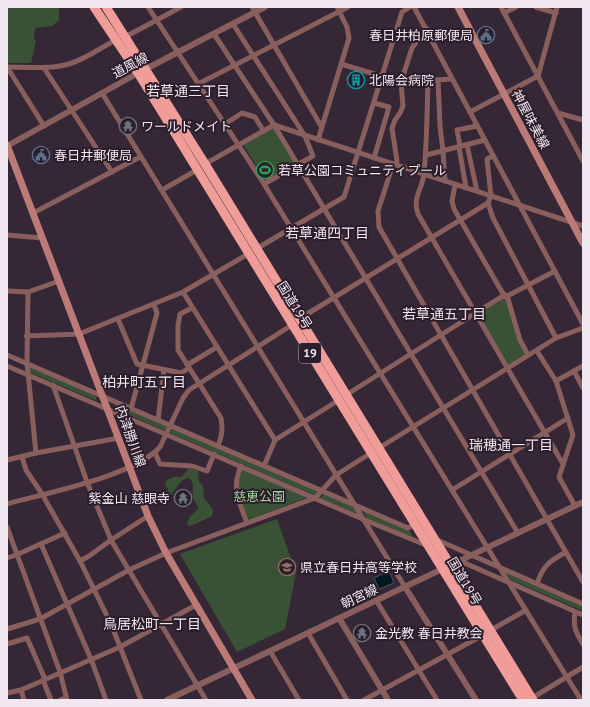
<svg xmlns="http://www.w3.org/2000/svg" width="590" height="707" viewBox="0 0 590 707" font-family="'PT Sans','Noto Sans JP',sans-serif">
<rect width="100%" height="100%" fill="#362736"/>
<g fill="#395235">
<polygon points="7,7 59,7 59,20 52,26 35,28 34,38 36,41 31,63 7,63"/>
<polygon points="272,128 275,129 294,162 294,164 266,181 265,180 244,146 244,145"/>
<polygon points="502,299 507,300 525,353 525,355 509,365 507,364 478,315 479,313"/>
<polygon points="30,367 95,395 97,401 31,373 29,368"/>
<polygon points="114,403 167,426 165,431 116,409"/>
<polygon points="172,428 318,491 314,495 170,433"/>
<path d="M189 468 198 471 199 481 203 486 204 498 212 508 213 512 212 516 191 526 187 525C187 518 193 514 198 509V507C197 504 194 501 193 498 191 490 196 485 189 478 178 480 177 489 170 496L167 495 168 489 165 485 167 480 174 477H182Z"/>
<path d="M244 469 306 496V498L250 519 248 518C239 497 235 493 242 470Z"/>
<polygon points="324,493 352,506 358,514 320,498"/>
<polygon points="362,510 410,531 413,538 367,518"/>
<polygon points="277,519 296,573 285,629 237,652 180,554"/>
<polygon points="506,572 583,605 583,611 511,580"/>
</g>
<polygon fill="#00181f" stroke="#48565e" points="389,571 394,583 379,589 374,578"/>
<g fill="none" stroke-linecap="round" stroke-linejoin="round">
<g stroke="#895f5d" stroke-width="5">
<polyline points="148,7 264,184 581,700"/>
<polyline points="252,7 321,126"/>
<polyline points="414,7 583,324"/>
<polyline points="501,7 583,161"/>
<polyline points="536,7 556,13"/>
<polyline points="504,13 516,7"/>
<polyline points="233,24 305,136 313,156 264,184"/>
<polyline points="214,34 274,125 298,165 518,533"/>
<polyline points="125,37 181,7"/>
<polyline points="341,64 401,82 452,79"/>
<path d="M7 67C24 67 43 69 60 66 80 63 98 49 116 40"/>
<polyline points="7,67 44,126"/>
<polyline points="44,68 112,172"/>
<polyline points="438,80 440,126 443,151 445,181"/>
<path d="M428 81C427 111 427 142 424 173 423 189 412 196 418 214L563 464"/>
<polyline points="198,84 348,7"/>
<polyline points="102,93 405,587"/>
<polyline points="374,103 389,107 374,158"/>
<polyline points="470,112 538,76 557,7"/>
<polyline points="558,113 583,120"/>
<polyline points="225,124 242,113 255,117 263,130"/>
<polyline points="318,140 349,38 347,27 337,7"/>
<polyline points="467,145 477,191"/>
<polyline points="460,146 457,130 477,126"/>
<polyline points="459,147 466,188"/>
<polyline points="426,155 485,140"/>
<polyline points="205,164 274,125 583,226"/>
<polyline points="393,164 378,211 379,227 583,582"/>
<polyline points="396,165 397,161 392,128 395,120 400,113 403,106 401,82 412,48 426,28"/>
<polyline points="455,185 452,201 454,209 502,292 508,299 520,340 528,355"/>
<polyline points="162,190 197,170"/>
<polyline points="488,203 493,218 556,338"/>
<polyline points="33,213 140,157"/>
<polyline points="7,235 43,238"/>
<polyline points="256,249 344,197 402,12 410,7"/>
<polyline points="7,291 28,292 59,281"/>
<polyline points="28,292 27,363 36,453"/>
<polyline points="183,292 275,440"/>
<path d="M192 308 180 314 178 326V350L221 418C223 429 222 436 218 446"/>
<polyline points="118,319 137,364 181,373 189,368"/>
<polyline points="299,319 488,203 491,196 487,159 493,156"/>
<polyline points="26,336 79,334 183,292 248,254"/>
<polyline points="537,351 556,381 573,435 559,477 575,506"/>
<polyline points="7,355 408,528 415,524"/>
<polyline points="187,365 217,347"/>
<polyline points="7,366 365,520 428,546"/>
<polyline points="574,371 583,388"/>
<polyline points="556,381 583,366"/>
<polyline points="53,385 87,482 111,540 206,700"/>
<polyline points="346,395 501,297 509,295 555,271"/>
<polyline points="131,409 157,313 154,305"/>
<polyline points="158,420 164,370"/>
<polyline points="379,448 556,338 583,328"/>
<polyline points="155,453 160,464 192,466 207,471 214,454"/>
<polyline points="22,457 26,470 42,494 80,561 111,624 141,700"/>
<polyline points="7,460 36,453 119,438"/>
<path d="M241 466C231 490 239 500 247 523"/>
<polyline points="264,466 275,440 339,400"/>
<polyline points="452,490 568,418"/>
<path d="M7 504C46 493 134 476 160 447L183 398 189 390 292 325"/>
<polyline points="7,527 60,672 67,700"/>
<polyline points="435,539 583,604"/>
<polyline points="41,544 91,659 106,700"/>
<polyline points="7,558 16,555 65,533"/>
<polyline points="80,561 89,556 111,540 148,516"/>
<polyline points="460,561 583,615"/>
<path d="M537 584C543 565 550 561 566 552"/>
<polyline points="376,600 437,700"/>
<path d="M575 612C573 627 575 631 583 644"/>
<polyline points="7,629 40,619 129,570 166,553 315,498 336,475 371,453"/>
<polyline points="491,630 526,610"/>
<polyline points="308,633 347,700"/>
<polyline points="7,644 27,638 45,679"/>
<polyline points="270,651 299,700"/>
<polyline points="43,680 51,700"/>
<polyline points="21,690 24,700"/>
<polyline points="7,693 21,690 120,647 196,605"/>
<polyline points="532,698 583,667"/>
<polyline points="60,700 66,698"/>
<polyline points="364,700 483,635"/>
</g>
<g stroke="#895f5d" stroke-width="6">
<polyline points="7,146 138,73 265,7"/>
<polyline points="405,587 476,700"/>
<polyline points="339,618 388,700"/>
<polyline points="167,700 583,502"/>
</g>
<g stroke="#bc7a77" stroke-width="7">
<polyline points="458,7 583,243"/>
<polyline points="7,145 148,516 166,553 252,700"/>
</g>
<g stroke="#f09c98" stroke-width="9">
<polyline points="94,7 138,73 523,700"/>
<polyline points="106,7 205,164 533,700"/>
</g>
</g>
<defs>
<symbol id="civic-ring" viewBox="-11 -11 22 22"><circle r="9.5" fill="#2c1d2b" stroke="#5c6f8a" stroke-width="1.5"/><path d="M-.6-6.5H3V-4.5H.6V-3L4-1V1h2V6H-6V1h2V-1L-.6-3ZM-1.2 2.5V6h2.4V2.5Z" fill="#5c6f8a"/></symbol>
<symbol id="building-ring" viewBox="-11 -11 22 22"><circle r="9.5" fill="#2c1d2b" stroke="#0f9aa8" stroke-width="1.5"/><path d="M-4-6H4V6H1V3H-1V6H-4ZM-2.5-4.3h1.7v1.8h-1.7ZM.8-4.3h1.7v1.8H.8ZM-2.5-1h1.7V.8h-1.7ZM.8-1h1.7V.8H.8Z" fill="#0f9aa8"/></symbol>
<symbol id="temple-ring" viewBox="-11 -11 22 22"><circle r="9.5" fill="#2c1d2b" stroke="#6b7280" stroke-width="1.5"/><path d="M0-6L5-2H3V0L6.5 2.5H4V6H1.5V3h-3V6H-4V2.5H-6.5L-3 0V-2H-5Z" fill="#6b7280"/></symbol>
<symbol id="stadium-ring" viewBox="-11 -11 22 22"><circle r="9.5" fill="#2c1d2b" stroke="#2e9e5b" stroke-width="1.5"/><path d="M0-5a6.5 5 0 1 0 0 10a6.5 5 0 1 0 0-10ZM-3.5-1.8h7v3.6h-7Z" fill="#2e9e5b"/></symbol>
<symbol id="school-ring" viewBox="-11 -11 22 22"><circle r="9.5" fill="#2c1d2b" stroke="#8d6e63" stroke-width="1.5"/><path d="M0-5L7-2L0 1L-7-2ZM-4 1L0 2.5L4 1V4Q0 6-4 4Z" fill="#8d6e63"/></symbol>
</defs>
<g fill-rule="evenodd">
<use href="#civic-ring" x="476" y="25" width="20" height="20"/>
<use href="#building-ring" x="346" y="70" width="20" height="20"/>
<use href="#temple-ring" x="118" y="116" width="20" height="20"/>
<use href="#civic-ring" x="31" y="145" width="20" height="20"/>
<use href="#stadium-ring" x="255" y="160" width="20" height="20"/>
<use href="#temple-ring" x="173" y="488" width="20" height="20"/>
<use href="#school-ring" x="277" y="557" width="20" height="20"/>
<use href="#temple-ring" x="352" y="623" width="20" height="20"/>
</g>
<g text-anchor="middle" stroke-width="4" stroke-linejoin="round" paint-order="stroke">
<rect fill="#2c1d2b" stroke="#b6aab5" stroke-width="1" x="299" y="343" width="22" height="20" rx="3"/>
<g font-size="12" font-weight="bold" fill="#f1e7f0">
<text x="310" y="357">19</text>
</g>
<g font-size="13" fill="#f1e7f0" stroke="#2c1d2b" text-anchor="start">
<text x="473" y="40" text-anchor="end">春日井柏原郵便局</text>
<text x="369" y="85">北陽会病院</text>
<text x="141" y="131">ワールドメイト</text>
<text x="54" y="160">春日井郵便局</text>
<text x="278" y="175">若草公園コミュニティプール</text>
<text x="170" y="503" text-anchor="end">紫金山 慈眼寺</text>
<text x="300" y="572">県立春日井高等学校</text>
<text x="375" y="638">金光教 春日井教会</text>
</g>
<g font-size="13" fill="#f1e7f0" stroke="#2c1d2b">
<text transform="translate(130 65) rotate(-28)" y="5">道風線</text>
<text transform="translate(531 119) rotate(62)" y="5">神屋味美線</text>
<text transform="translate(295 305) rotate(58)" y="5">国道19号</text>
<text transform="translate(131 436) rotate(70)" y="5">内津勝川線</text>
<text transform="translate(465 581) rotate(59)" y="5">国道19号</text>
<text transform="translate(359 596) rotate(-25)" y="5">朝宮線</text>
</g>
<g font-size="13" fill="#a2d49b" stroke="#2c1d2b">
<text x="259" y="501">慈恵公園</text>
</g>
<g font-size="14" fill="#f1e7f0" stroke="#2c1d2b">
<text x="188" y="96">若草通三丁目</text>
<text x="327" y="238">若草通四丁目</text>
<text x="444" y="319">若草通五丁目</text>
<text x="144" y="387">柏井町五丁目</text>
<text x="511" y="450">瑞穂通一丁目</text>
<text x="152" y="629">鳥居松町一丁目</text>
</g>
</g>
<rect width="590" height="707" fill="none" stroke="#f1e7f0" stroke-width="16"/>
</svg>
